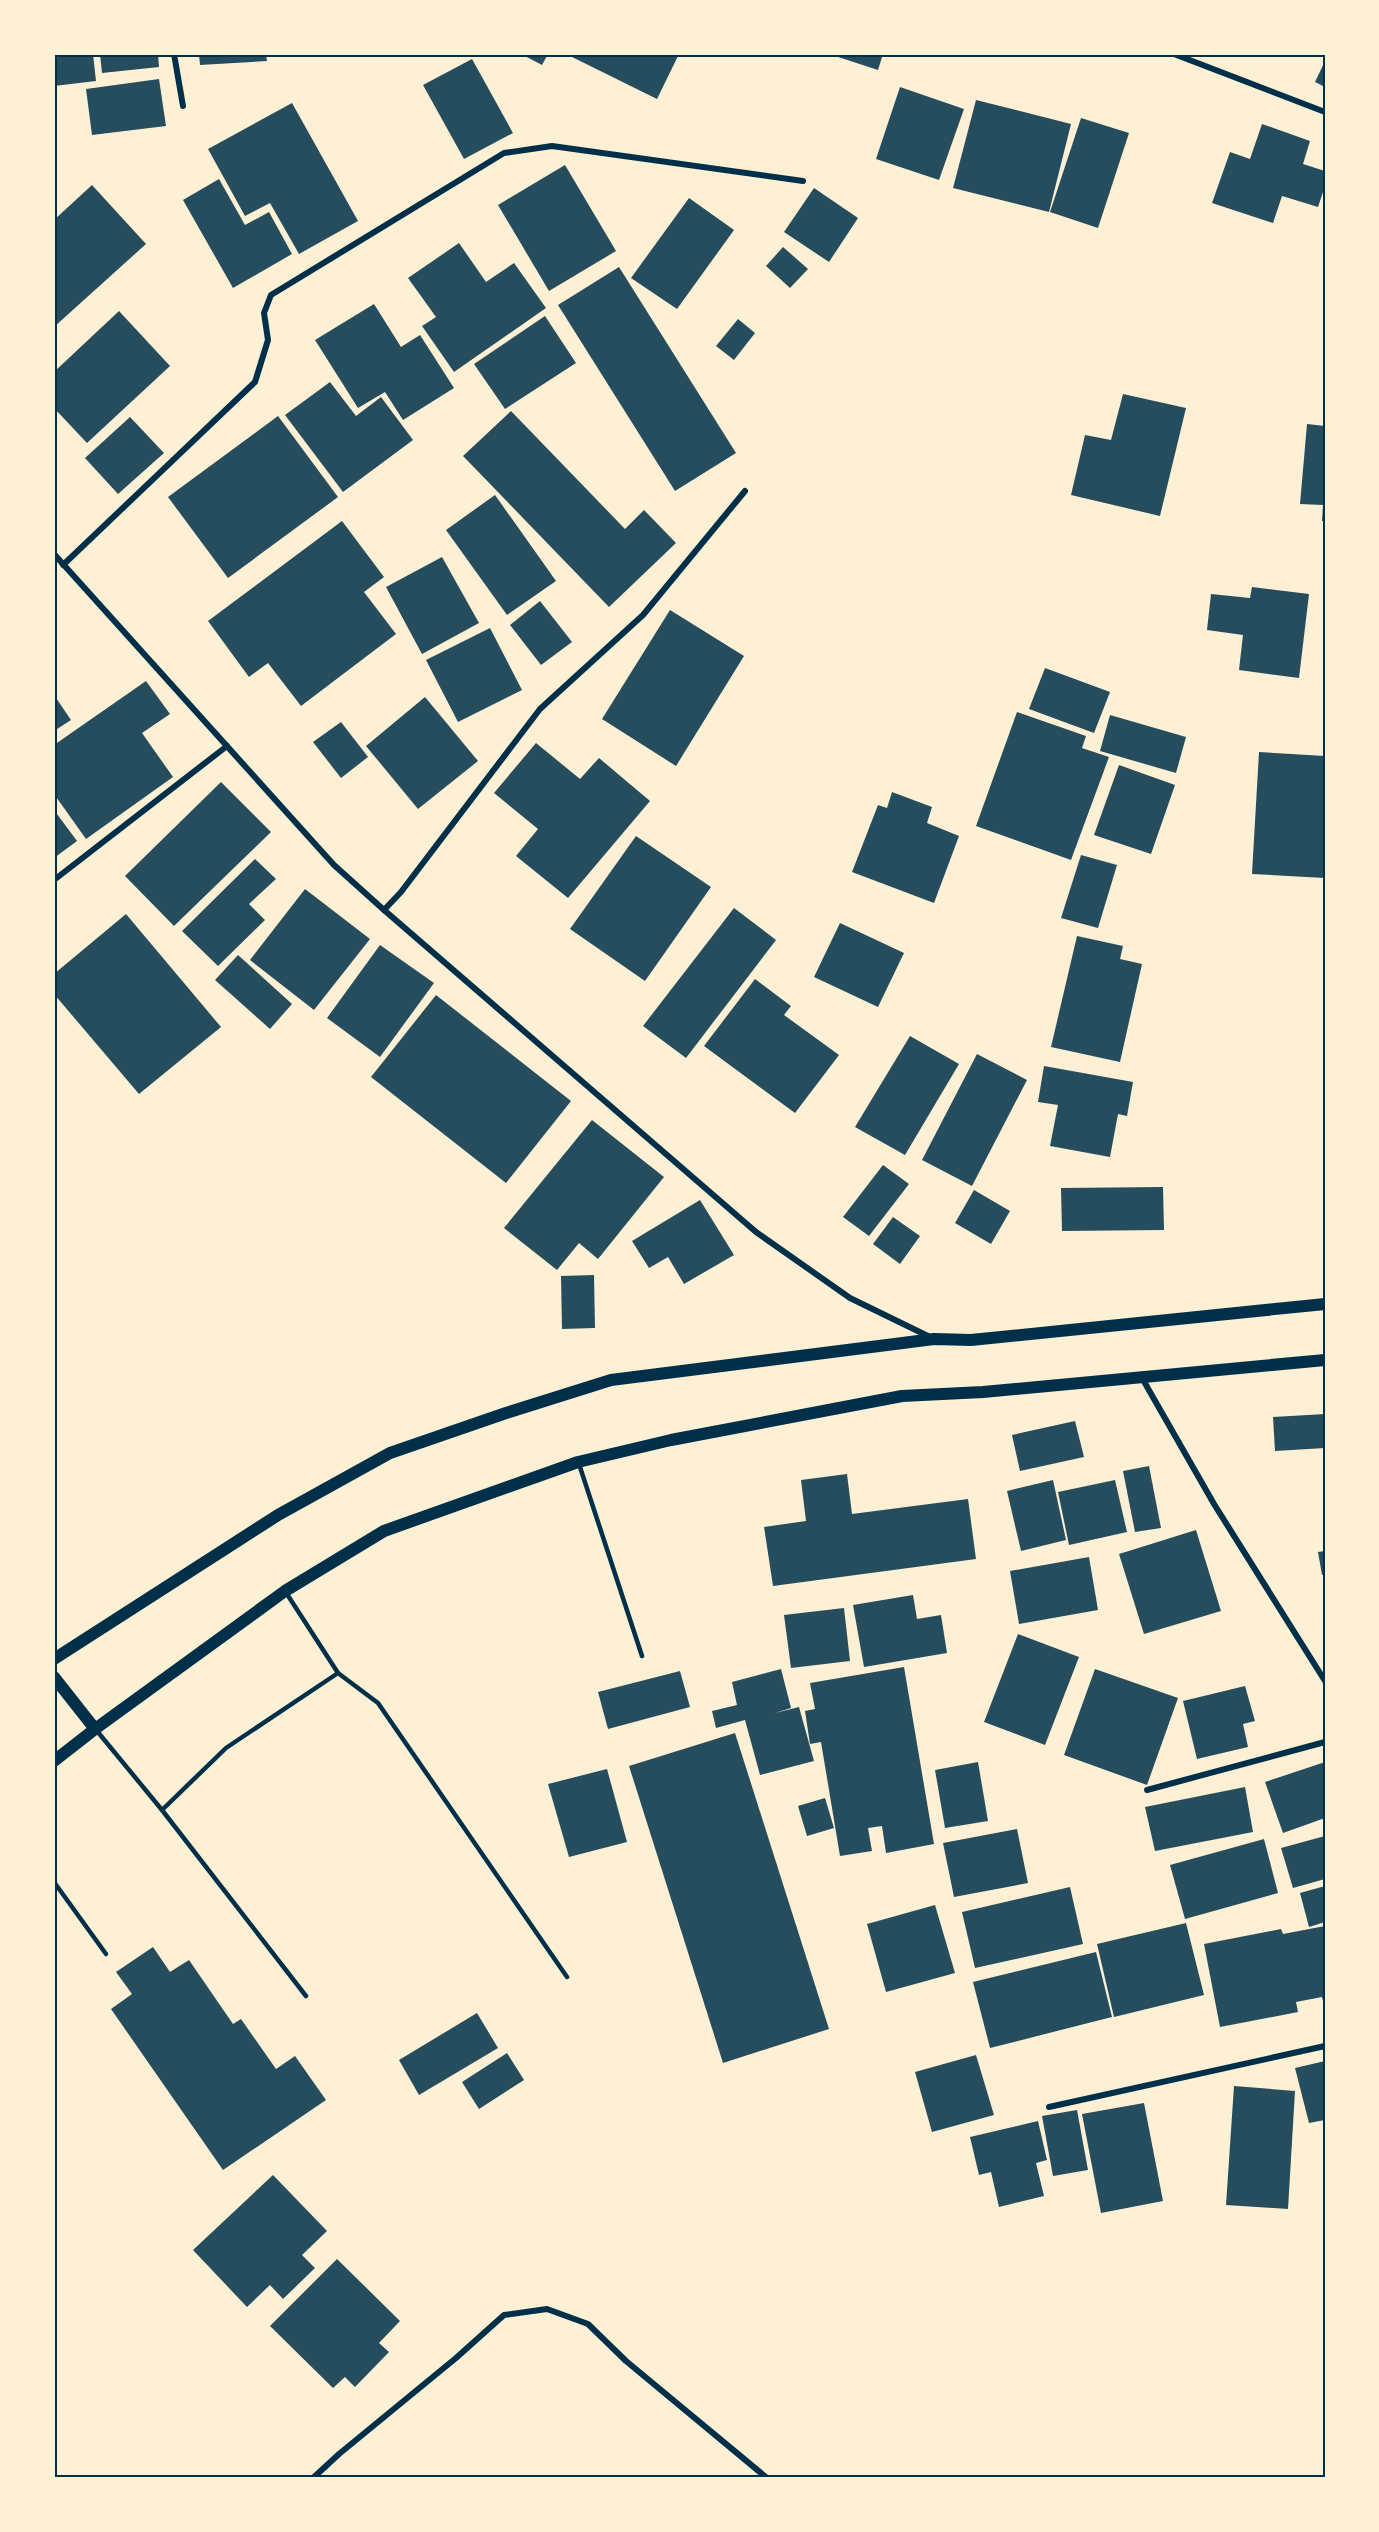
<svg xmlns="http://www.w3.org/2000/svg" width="1379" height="2532" viewBox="0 0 1379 2532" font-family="'DM Sans',sans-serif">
<rect width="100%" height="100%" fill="#fdf0d5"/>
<g fill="#264d5e">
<polygon points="54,54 93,54 96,81 54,86"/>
<polygon points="100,54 158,54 159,67 102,73"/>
<polygon points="199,54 266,54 267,61 200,65"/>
<polygon points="521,54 548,54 542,65"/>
<polygon points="571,54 679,54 657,99 570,56"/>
<polygon points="829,54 883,54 878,70"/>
<polygon points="472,59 513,133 464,159 423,85"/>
<polygon points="1325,61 1325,87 1315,82"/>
<polygon points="159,79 166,126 92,135 86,89"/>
<polygon points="900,87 964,109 939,180 876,159"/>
<polygon points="976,100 1071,124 1049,212 953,188"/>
<polygon points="292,103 358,221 299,254 270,203 245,216 208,149"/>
<polygon points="1081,118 1129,133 1098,228 1050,212"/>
<polygon points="1262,124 1310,141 1303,164 1325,171 1325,186 1318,207 1282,196 1273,223 1212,203 1230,152 1250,159"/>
<polygon points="565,165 616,251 549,291 498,205"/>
<polygon points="219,179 245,225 269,212 292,254 233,288 183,200"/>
<polygon points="92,185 146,244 54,327 54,220"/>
<polygon points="814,188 858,218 829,262 784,232"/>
<polygon points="689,198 734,230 677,309 631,278"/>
<polygon points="459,243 486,282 514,263 546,308 454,372 422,326 436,317 408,278"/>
<polygon points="783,247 808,269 790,288 766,266"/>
<polygon points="619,267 736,453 675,491 558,305"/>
<polygon points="374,304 401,347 420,335 454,388 403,420 385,392 358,408 315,340"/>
<polygon points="119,311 170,366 87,443 54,408 54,372"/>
<polygon points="545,316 576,363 505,409 474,364"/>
<polygon points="738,319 755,333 734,360 716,346"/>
<polygon points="330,382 356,416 381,397 413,440 343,492 285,415"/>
<polygon points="1123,394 1186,408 1160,516 1071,495 1085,435 1111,440"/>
<polygon points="511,411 625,529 644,510 676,543 609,607 463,456"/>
<polygon points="278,416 338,497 228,578 168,497"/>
<polygon points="130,417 164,453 118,494 85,458"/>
<polygon points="1307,424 1325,426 1325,521 1322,521 1323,505 1300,504"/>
<polygon points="495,495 556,581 507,615 446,530"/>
<polygon points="342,521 384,577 364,592 396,634 301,706 268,663 249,677 208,621"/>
<polygon points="442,557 479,623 422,654 386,587"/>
<polygon points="1252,587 1309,594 1299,678 1239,670 1243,635 1207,630 1211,594 1250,598"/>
<polygon points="540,601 572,642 541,665 510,625"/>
<polygon points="670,610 744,656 676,766 602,719"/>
<polygon points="490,628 522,690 458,722 426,660"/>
<polygon points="1045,668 1110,692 1094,733 1029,709"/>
<polygon points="146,681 170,714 142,733 173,777 86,839 54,794 54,745"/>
<polygon points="54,695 71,720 54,731"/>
<polygon points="425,697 478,761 418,809 366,746"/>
<polygon points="1017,712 1086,736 1082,748 1109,757 1071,860 976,826"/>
<polygon points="1110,715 1186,737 1176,773 1100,751"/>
<polygon points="341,722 368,757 341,778 313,742"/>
<polygon points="536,743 580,779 599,758 650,801 568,898 516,856 538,829 494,793"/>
<polygon points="1259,752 1325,756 1325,878 1252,874"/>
<polygon points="1119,765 1175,785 1151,854 1094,835"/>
<polygon points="221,782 271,832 174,926 125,876"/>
<polygon points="892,792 932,807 927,823 959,836 934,903 852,872 878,805 887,808"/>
<polygon points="54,810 77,841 54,858"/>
<polygon points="636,836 711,887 645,981 570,929"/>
<polygon points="1081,855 1117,865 1098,928 1061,918"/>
<polygon points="255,859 276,879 249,904 265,920 218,966 182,931"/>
<polygon points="305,889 370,939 314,1010 250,960"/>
<polygon points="734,908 776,940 686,1058 643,1026"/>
<polygon points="126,914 221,1027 139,1094 54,994 54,974"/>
<polygon points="840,923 904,953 878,1007 814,977"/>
<polygon points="1077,936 1123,946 1120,959 1142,964 1120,1062 1051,1047"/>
<polygon points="380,945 434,983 380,1057 327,1018"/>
<polygon points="238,955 292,1004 270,1029 215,980"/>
<polygon points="755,979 791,1006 784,1015 839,1055 795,1113 704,1046"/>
<polygon points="436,995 571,1101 506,1183 371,1077"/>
<polygon points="910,1036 959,1064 905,1155 855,1127"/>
<polygon points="977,1054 1027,1080 972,1186 922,1160"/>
<polygon points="1044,1066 1133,1082 1127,1116 1118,1114 1110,1157 1050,1146 1058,1105 1038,1102"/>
<polygon points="592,1120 664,1177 598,1259 579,1243 557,1270 504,1228"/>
<polygon points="883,1165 909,1184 869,1236 843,1217"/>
<polygon points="1163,1187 1164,1230 1062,1231 1061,1188"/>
<polygon points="974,1190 1010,1211 991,1244 955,1223"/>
<polygon points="700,1200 734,1255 684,1284 668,1257 649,1268 632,1241"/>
<polygon points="893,1217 920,1236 900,1264 873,1244"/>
<polygon points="594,1275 595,1328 562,1329 561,1276"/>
<polygon points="1325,1414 1325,1448 1275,1451 1273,1417"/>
<polygon points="1075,1421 1084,1457 1020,1471 1012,1435"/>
<polygon points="1149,1466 1161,1528 1135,1532 1123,1471"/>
<polygon points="847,1474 852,1514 968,1499 976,1559 773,1586 764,1527 806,1521 801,1480"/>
<polygon points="1053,1480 1066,1540 1021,1551 1007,1491"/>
<polygon points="1115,1480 1127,1532 1069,1545 1058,1492"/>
<polygon points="1196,1530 1221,1611 1144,1634 1119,1554"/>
<polygon points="1325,1551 1325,1574 1322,1575 1318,1552"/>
<polygon points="1089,1557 1098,1610 1019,1624 1010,1571"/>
<polygon points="913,1595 917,1619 941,1615 947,1653 864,1667 853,1605"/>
<polygon points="844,1608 850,1661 791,1668 784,1615"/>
<polygon points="1018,1634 1079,1657 1045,1745 984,1722"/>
<polygon points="904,1667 934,1844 886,1853 882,1826 868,1828 872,1851 840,1856 821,1742 810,1744 805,1711 815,1709 810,1683"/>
<polygon points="781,1669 791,1708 775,1713 799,1707 814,1761 760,1775 745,1720 716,1728 712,1711 737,1705 732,1682"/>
<polygon points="1095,1669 1178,1698 1147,1785 1064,1755"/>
<polygon points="680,1671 690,1707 608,1729 598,1692"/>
<polygon points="1245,1686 1255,1721 1243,1724 1248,1747 1197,1759 1183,1701"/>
<polygon points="735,1733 829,2029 723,2063 629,1766"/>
<polygon points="978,1762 988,1821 945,1828 935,1770"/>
<polygon points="1325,1762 1325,1818 1283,1833 1265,1782"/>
<polygon points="607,1769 627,1842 569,1857 548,1784"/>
<polygon points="1245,1787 1253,1832 1155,1851 1145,1807"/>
<polygon points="825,1798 834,1828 807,1836 798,1806"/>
<polygon points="1017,1829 1028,1883 954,1897 943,1843"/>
<polygon points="1325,1836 1325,1879 1293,1888 1281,1848"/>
<polygon points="1264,1839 1278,1893 1185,1919 1170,1865"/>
<polygon points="1325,1886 1325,1922 1309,1927 1300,1893"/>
<polygon points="1070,1887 1083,1944 975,1968 962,1912"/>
<polygon points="935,1905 955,1973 886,1992 867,1924"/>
<polygon points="1186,1923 1204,1995 1114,2017 1097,1944"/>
<polygon points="1325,1926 1325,2009 1322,1997 1296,2002 1298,2012 1220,2027 1204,1944 1281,1929 1283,1934"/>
<polygon points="153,1947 170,1972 189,1960 233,2024 241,2019 276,2069 295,2056 326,2100 223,2170 111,2009 132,1994 116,1972"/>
<polygon points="1096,1952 1112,2017 990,2048 973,1982"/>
<polygon points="477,2013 498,2048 419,2095 399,2060"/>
<polygon points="507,2053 524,2080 479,2109 462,2082"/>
<polygon points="976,2055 994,2115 932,2132 915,2072"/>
<polygon points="1325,2061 1325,2120 1309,2123 1295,2068"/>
<polygon points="1234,2086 1295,2091 1288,2209 1226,2205"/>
<polygon points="1144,2103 1163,2201 1101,2213 1082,2114"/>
<polygon points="1077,2110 1088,2170 1053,2176 1042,2116"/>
<polygon points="1038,2121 1047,2160 1036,2163 1044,2196 999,2207 991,2172 979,2175 970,2137"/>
<polygon points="273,2175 327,2231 302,2255 315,2268 283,2299 270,2285 247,2307 193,2250"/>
<polygon points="337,2259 400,2321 379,2343 389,2352 355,2387 345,2377 333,2388 270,2326"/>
</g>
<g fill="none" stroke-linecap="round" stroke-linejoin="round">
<g stroke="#003049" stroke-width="4.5">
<polyline points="579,1464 642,1656"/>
<polyline points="285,1591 338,1673 378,1703 567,1977"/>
<polyline points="97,1731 162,1810 306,1996"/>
<polyline points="162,1810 226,1748 338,1673"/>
<polyline points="54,1882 106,1954"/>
</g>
<g stroke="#003049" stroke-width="6">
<polyline points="174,54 183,106"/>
<polyline points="1174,54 1325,112"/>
<polyline points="54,554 334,865 384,910 756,1232 850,1298 930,1337"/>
<polyline points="63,565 255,382 268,340 264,313 271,295 504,153 552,146 803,181"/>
<polyline points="54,880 227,746"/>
<polyline points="384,910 401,892 540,709 643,615 745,491"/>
<polyline points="1142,1378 1214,1504 1325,1681"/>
<polyline points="1147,1790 1325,1742"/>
<polyline points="1049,2107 1325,2046"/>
<polyline points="313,2478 339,2454 456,2358 504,2315 547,2309 588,2324 626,2361 767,2478"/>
</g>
<g stroke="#003049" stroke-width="12">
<polyline points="54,1659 278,1515 390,1453 506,1413 611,1380 934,1339 971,1340 1325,1304"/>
<polyline points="54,1677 95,1729"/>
<polyline points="54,1761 95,1729 285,1591 384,1531 578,1462 671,1440 902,1396 983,1392 1325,1360"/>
</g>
</g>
<rect width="1379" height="2532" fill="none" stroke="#fdf0d5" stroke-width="111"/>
<rect x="56" y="56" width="1268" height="2420" fill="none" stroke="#003049" stroke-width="2"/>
</svg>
